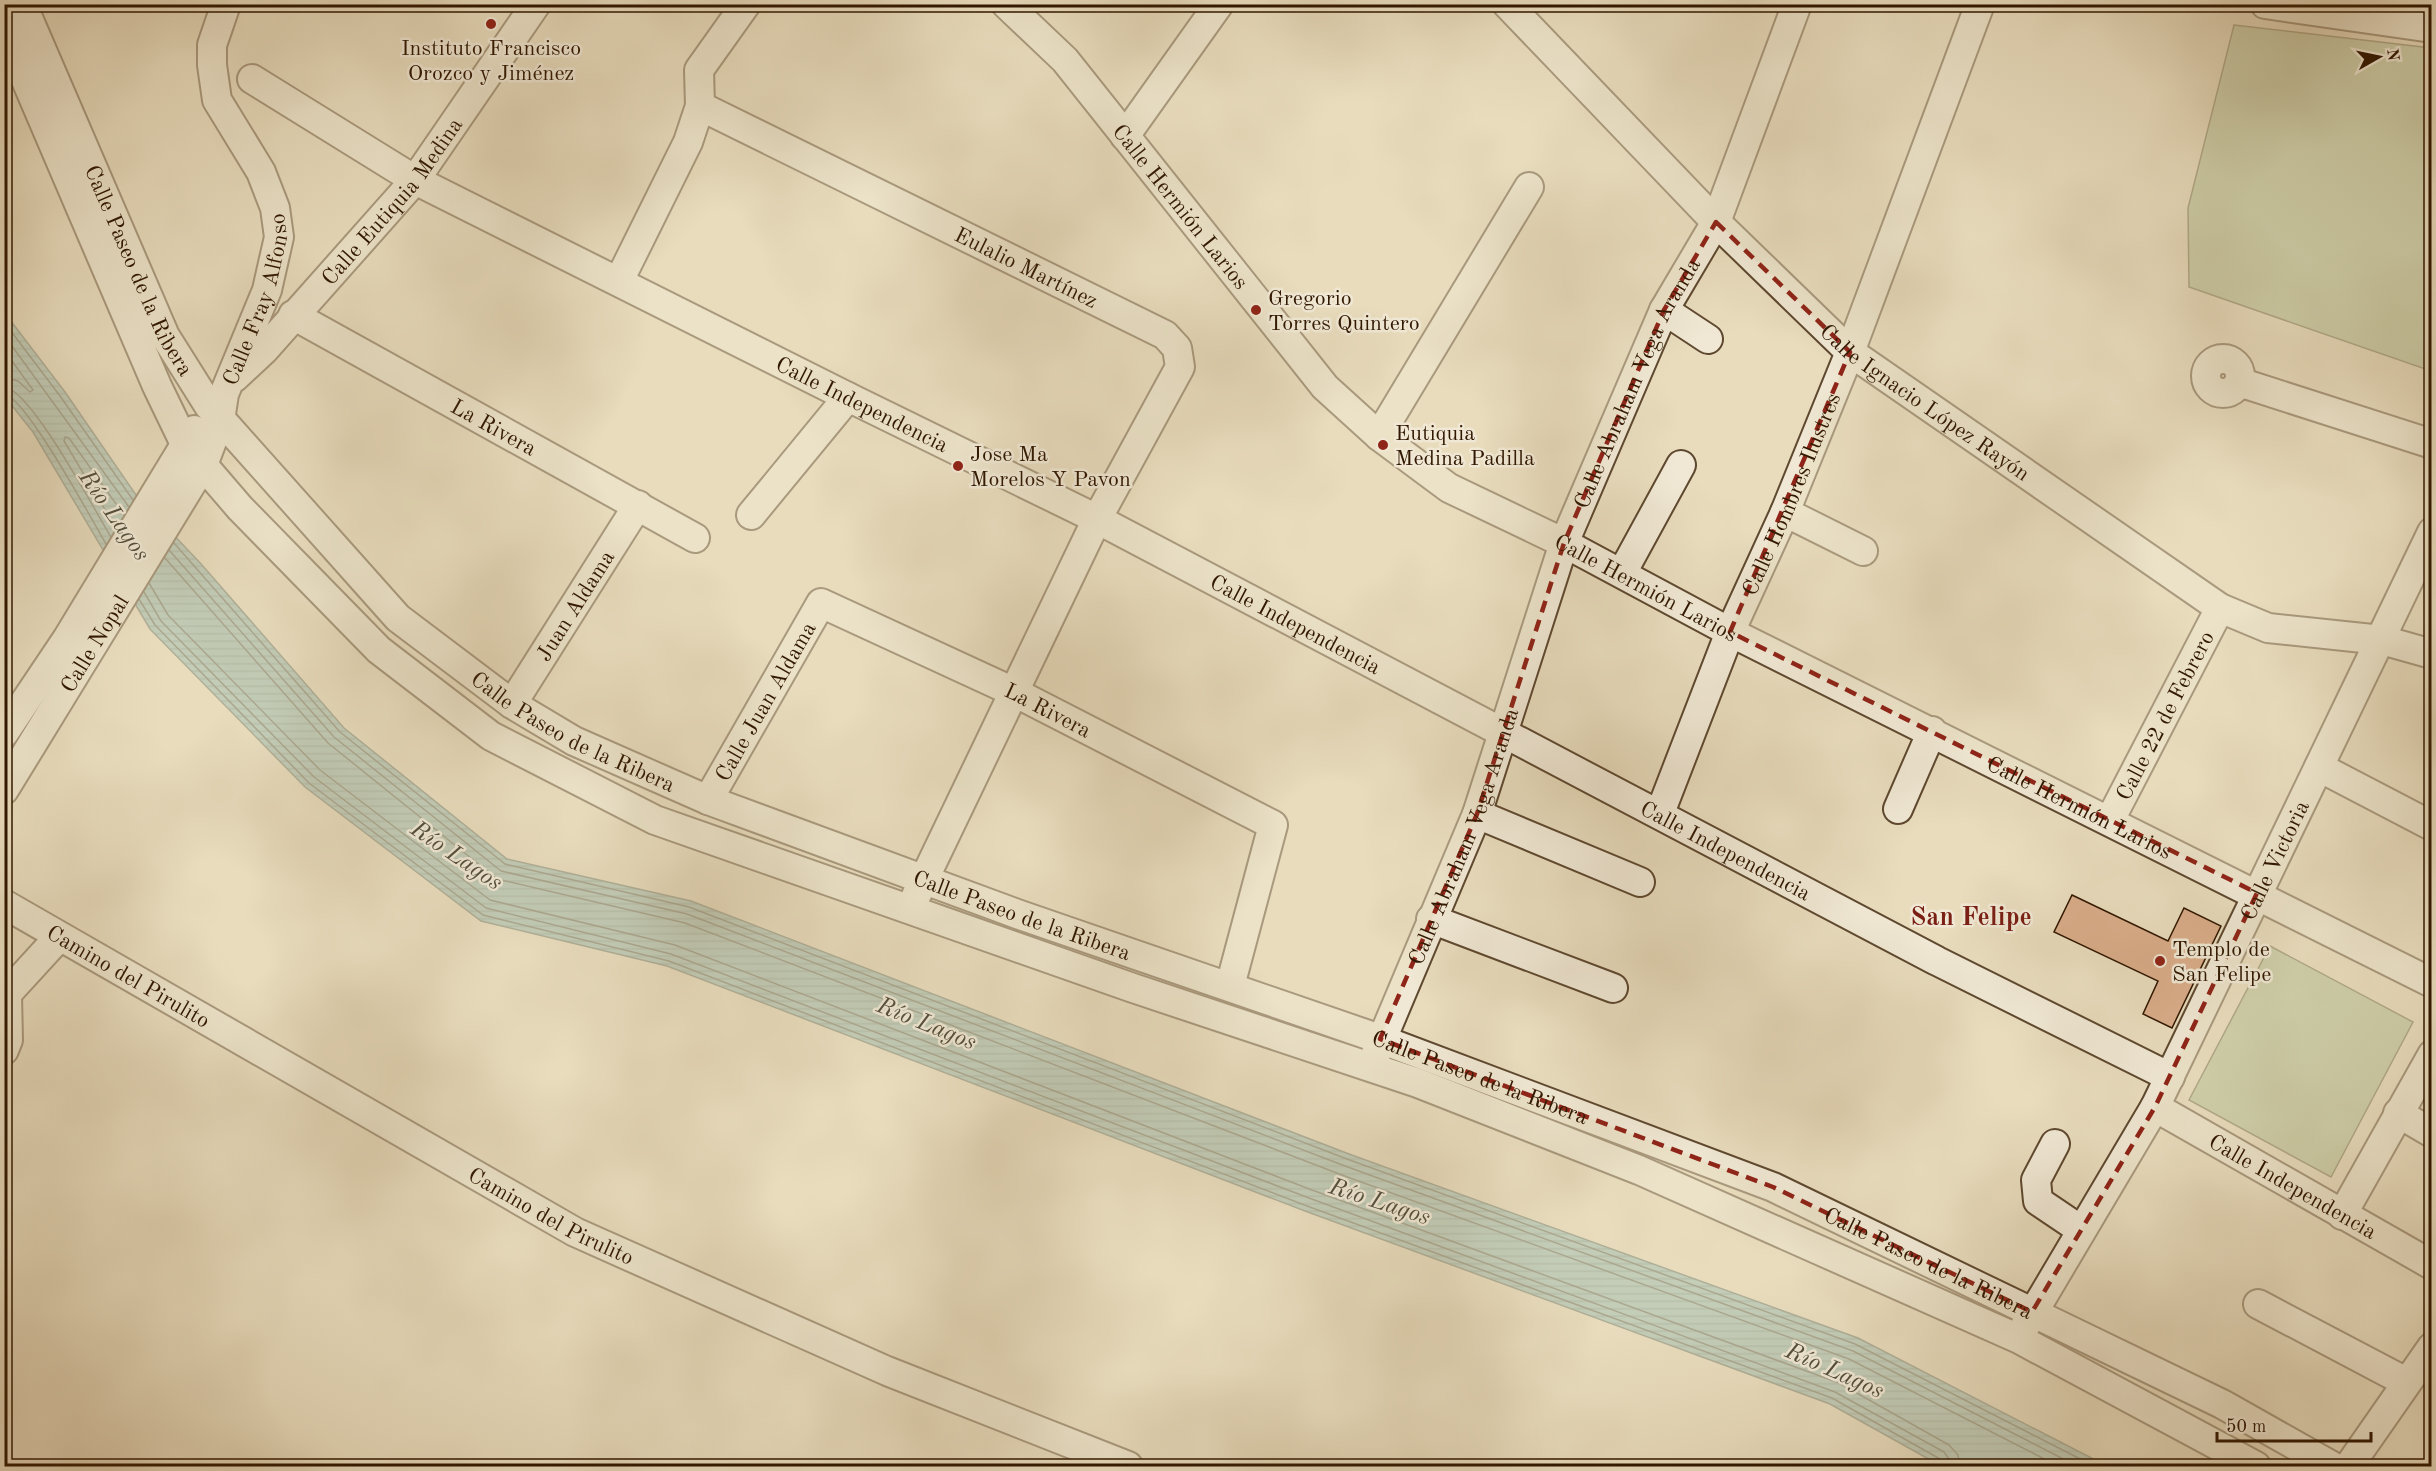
<svg xmlns="http://www.w3.org/2000/svg" width="2436" height="1471" viewBox="0 0 2436 1471" font-family="'Old Standard TT',serif">
<defs>
<pattern id="water-rules" width="6" height="5" patternUnits="userSpaceOnUse" patternTransform="scale(1.5)"><rect width="6" height="5" fill="#97bbb2"/><path d="M0 2.5h6" fill="none" stroke="#82a097"/></pattern>
</defs>
<rect width="100%" height="100%" fill="#e8dcbd"/>
<filter id="stains"><feTurbulence type="fractalNoise" baseFrequency=".00333" numOctaves="4"/><feColorMatrix values="0 0 0 0 .2 0 0 0 0 .09 0 0 0 0 .02 0 0 0 .5 -.17"/></filter>
<radialGradient id="worn" r=".72"><stop offset=".6" stop-color="#630" stop-opacity="0"/><stop offset="1" stop-color="#630" stop-opacity=".3"/></radialGradient>
<g fill="#b1c295" stroke="#706c4a" stroke-width="1.5">
<polygon points="2234,25 2431,48 2431,371 2189,287 2188,208"/>
<polygon points="2270,946 2413,1022 2331,1177 2189,1100"/>
</g>
<polygon fill="url(#water-rules)" stroke="#6e796b" stroke-width="1.5" points="4,312 65,392 136,495 202,565 344,728 507,859 691,901 1349,1154 1858,1338 2107,1466 1941,1466 1830,1404 1305,1211 667,966 481,921 305,787 150,629 33,432 5,397"/>
<g fill="none" stroke-linecap="round" stroke-linejoin="round">
<g stroke="#646959" stroke-width="1.5">
<polyline points="4,322 60,396 133,500"/>
<polyline points="4,335 129,507"/>
<polyline points="4,350 33,390 30,392 18,381 4,377"/>
<path d="M4 387C30 388 95 511 111 537"/>
<path d="M4 394C25 396 92 520 106 544"/>
<polyline points="116,528 64,441 65,437 69,438 124,515"/>
<polyline points="174,543 340,732 505,864 689,907 1347,1159 1855,1344 2094,1466"/>
<polyline points="169,550 334,737 501,871 687,914 1345,1166 1853,1351 2077,1466"/>
<polyline points="165,558 328,743 497,879 685,923 1342,1175 1849,1359 2058,1466"/>
<polyline points="149,583 168,615 320,770 490,900 675,945 1312,1190 1839,1383 1949,1445 1958,1455 1960,1466"/>
<polyline points="144,592 161,621 314,777 486,908 671,954 1309,1198 1835,1392 1944,1452 1949,1459 1951,1466"/>
<polyline points="139,599 155,625 309,783 483,915 669,961 1307,1206 1832,1398 1940,1459 1943,1466"/>
</g>
</g>
<polygon fill="#daad8a" stroke="#301700" stroke-width="1.5" points="2072,895 2168,941 2184,908 2221,926 2172,1028 2143,1014 2158,981 2054,932"/>
<g fill="none" stroke-linecap="round" stroke-linejoin="round">
<defs>
<g id="minor">
<path id="s1" d="M22 4 165 336 209 406 398 618 512 704 574 741 708 800 1020 915 1380 1039 1773 1187 2222 1404 2332 1466"/>
<path id="s2" d="M1006 4 1065 60 1325 387 1379 436 1449 488 1564 543 1730 632 2432 983"/>
<path id="s3" d="M1507 4 1716 222 1850 352 2220 608 2268 628 2382 640 2432 654"/>
<polyline points="2265,4 2432,28"/>
<polyline points="4,29 157,386 185,444 240,508 379,650 491,736 655,820 1133,988 1418,1083 1639,1170 2019,1339 2256,1466"/>
<path id="s4" d="M252 79 415 180 848 397 1097 519 1937 961 2170 1077"/>
<path id="s5" d="M700 106 1165 335 1177 348 1180 367 1097 519 916 896"/>
<polyline points="1125,136 1219,4"/>
<polyline points="619,281 688,142 700,106 699,70 746,4"/>
<polyline points="1664,310 1708,339"/>
<path id="s6" d="M293 315 695 538"/>
<circle cx="2223" cy="376" r="17"/>
<path id="s7" d="M235 377 265 349 415 180 536 4"/>
<polyline points="2239,382 2432,444"/>
<polyline points="1379,436 1529,187"/>
<polyline points="1785,512 1863,551"/>
<polyline points="751,515 848,397"/>
<polyline points="1622,573 1681,465"/>
<path id="s8" d="M512 704 638 505"/>
<polyline points="4,733 67,639 194,430"/>
<polyline points="2319,767 2432,826"/>
<path id="s9" d="M4 790 203 465 220 420 224 394 267 290 279 237 275 208 261 172 217 100 212 65V45L226 4"/>
<path id="s10" d="M708 800 821 603 1014 692 1273 825 1230 986"/>
<polyline points="1898,809 1932,731"/>
<path id="s11" d="M1660 813 1730 632 1785 512 1850 352 1980 4"/>
<polyline points="1477,814 1640,882"/>
<path id="s12" d="M2110 820 2220 608"/>
<path id="s13" d="M4 904 575 1232 887 1371 1128 1466"/>
<polyline points="1431,919 1613,988"/>
<polyline points="4,997 59,937"/>
<polyline points="4,1050 8,1040 7,995"/>
<path id="s14" d="M1375 1056 1477 814 1564 543 1664 310 1716 222 1797 4"/>
<path id="s15" d="M2155 1107 2432 1265"/>
<polyline points="2398,1113 2432,1133"/>
<polyline points="2055,1144 2036,1180 2038,1201 2081,1230"/>
<polyline points="2342,1215 2432,1055"/>
<polyline points="2258,1304 2406,1382"/>
<path id="s16" d="M2024 1328 2155 1107 2432 532"/>
<polyline points="2349,1466 2432,1347"/>
</g>
</defs>
<use href="#minor" stroke="#5e482f" stroke-width="32"/>
<use href="#minor" stroke="#f0e8d4" stroke-width="28"/>
</g>
<path d="M0 0H2436V1471H0ZM1716 222 1850 352 1730 632 2257 893 2155 1107 2032 1312 1773 1187 1380 1039 1477 814 1564 543 1664 310Z" fill="#e8dcbd" fill-opacity=".55" fill-rule="evenodd"/>
<path fill="none" stroke="#8f2418" stroke-width="4.5" stroke-dasharray="12 8" stroke-linejoin="round" d="M1716 222 1850 352 1730 632 2257 893 2155 1107 2032 1312 1773 1187 1380 1039 1477 814 1564 543 1664 310Z"/>
<g fill="#8f2418" stroke="#f0e8d4" stroke-width="2">
<circle cx="491" cy="24" r="6"/>
<circle cx="1256" cy="310" r="6"/>
<circle cx="1383" cy="445" r="6"/>
<circle cx="958" cy="466" r="6"/>
<circle cx="2160" cy="961" r="6"/>
</g>
<g text-anchor="middle" stroke-width="5" stroke-linejoin="round" paint-order="stroke">
<g font-size="22" fill="#301700" stroke="#f0e8d4" text-anchor="start">
<text x="491" y="55" text-anchor="middle">Instituto Francisco<tspan x="491" dy="25">Orozco y Jiménez</tspan></text>
<text x="1268" y="305">Gregorio<tspan x="1268" dy="25">Torres Quintero</tspan></text>
<text x="1395" y="440">Eutiquia<tspan x="1395" dy="25">Medina Padilla</tspan></text>
<text x="970" y="461">Jose Ma<tspan x="970" dy="25">Morelos Y Pavon</tspan></text>
<text x="2172" y="956">Templo de<tspan x="2172" dy="25">San Felipe</tspan></text>
</g>
<g font-size="22" fill="#301700" stroke="#f0e8d4">
<text dy="8" stroke="none"><textPath href="#s7" startOffset="236">Calle Eutiquia Medina</textPath></text>
<text dy="8" stroke="none"><textPath href="#s2" startOffset="268">Calle Hermión Larios</textPath></text>
<text dy="8" stroke="none"><textPath href="#s5" startOffset="364">Eulalio Martínez</textPath></text>
<text dy="8" stroke="none"><textPath href="#s1" startOffset="291">Calle Paseo de la Ribera</textPath></text>
<text dy="8" stroke="none"><textPath href="#s9" startOffset="556">Calle Fray Alfonso</textPath></text>
<text dy="8" stroke="none"><textPath href="#s14" startOffset="723">Calle Abraham Vega Aranda</textPath></text>
<text dy="8" stroke="none"><textPath href="#s3" startOffset="579">Calle Ignacio López Rayón</textPath></text>
<text dy="8" stroke="none"><textPath href="#s4" startOffset="692">Calle Independencia</textPath></text>
<text dy="8" stroke="none"><textPath href="#s6" startOffset="230">La Rivera</textPath></text>
<text dy="8" stroke="none"><textPath href="#s11" startOffset="345">Calle Hombres Ilustres</textPath></text>
<text dy="8" stroke="none"><textPath href="#s2" startOffset="880">Calle Hermión Larios</textPath></text>
<text dy="8" stroke="none"><textPath href="#s8" startOffset="117">Juan Aldama</textPath></text>
<text dy="8" stroke="none"><textPath href="#s4" startOffset="1178">Calle Independencia</textPath></text>
<text dy="8" stroke="none"><textPath href="#s9" startOffset="172">Calle Nopal</textPath></text>
<text dy="8" stroke="none"><textPath href="#s10" startOffset="114">Calle Juan Aldama</textPath></text>
<text dy="8" stroke="none"><textPath href="#s10" startOffset="478">La Rivera</textPath></text>
<text dy="8" stroke="none"><textPath href="#s12" startOffset="118">Calle 22 de Febrero</textPath></text>
<text dy="8" stroke="none"><textPath href="#s1" startOffset="938">Calle Paseo de la Ribera</textPath></text>
<text dy="8" stroke="none"><textPath href="#s2" startOffset="1366">Calle Hermión Larios</textPath></text>
<text dy="8" stroke="none"><textPath href="#s14" startOffset="237">Calle Abraham Vega Aranda</textPath></text>
<text dy="8" stroke="none"><textPath href="#s4" startOffset="1664">Calle Independencia</textPath></text>
<text dy="8" stroke="none"><textPath href="#s16" startOffset="531">Calle Victoria</textPath></text>
<text dy="8" stroke="none"><textPath href="#s1" startOffset="1424">Calle Paseo de la Ribera</textPath></text>
<text dy="8" stroke="none"><textPath href="#s13" startOffset="144">Camino del Pirulito</textPath></text>
<text dy="8" stroke="none"><textPath href="#s1" startOffset="1910">Calle Paseo de la Ribera</textPath></text>
<text dy="8" stroke="none"><textPath href="#s15" startOffset="159">Calle Independencia</textPath></text>
<text dy="8" stroke="none"><textPath href="#s13" startOffset="630">Camino del Pirulito</textPath></text>
<text dy="8" stroke="none"><textPath href="#s1" startOffset="2396">Calle Paseo de la Ribera</textPath></text>
</g>
<g font-size="24" font-style="italic" fill="#54503e" stroke="#f0e8d4">
<text transform="translate(115 515) rotate(55)" y="8">Río Lagos</text>
<text transform="translate(457 855) rotate(34)" y="8">Río Lagos</text>
<text transform="translate(927 1023) rotate(22)" y="8">Río Lagos</text>
<text transform="translate(1380 1201) rotate(18)" y="8">Río Lagos</text>
<text transform="translate(1835 1370) rotate(24)" y="8">Río Lagos</text>
</g>
<g font-size="26" font-weight="bold" fill="#7a1f14" stroke="#f0e8d4">
<text x="1971" y="925">San Felipe</text>
</g>
</g>
<rect width="2436" height="1471" fill="none" stroke="#e8dcbd" stroke-width="24"/>
<rect x="6" y="6" width="2424" height="1459" fill="none" stroke="#301700" stroke-width="3"/>
<rect x="12" y="12" width="2412" height="1447" fill="none" stroke="#301700" stroke-width="1.5"/>
<g transform="translate(2379 57) rotate(81)" stroke="#f0e8d4" stroke-width="4.5" paint-order="stroke">
<path d="M0-4.5L10 22L0 15L-10 22Z" fill="#301700"/>
<text y="-9" font-size="16" font-weight="bold" text-anchor="middle" fill="#301700">N</text>
</g>
<path d="M2217 1432v9h154v-9" fill="none" stroke="#301700" stroke-width="3"/>
<text x="2226" y="1432" font-size="18" fill="#301700" stroke="#f0e8d4" stroke-width="4.5" paint-order="stroke">50 m</text>
<rect width="100%" height="100%" filter="url(#stains)"/>
<rect width="100%" height="100%" fill="url(#worn)"/>
</svg>
